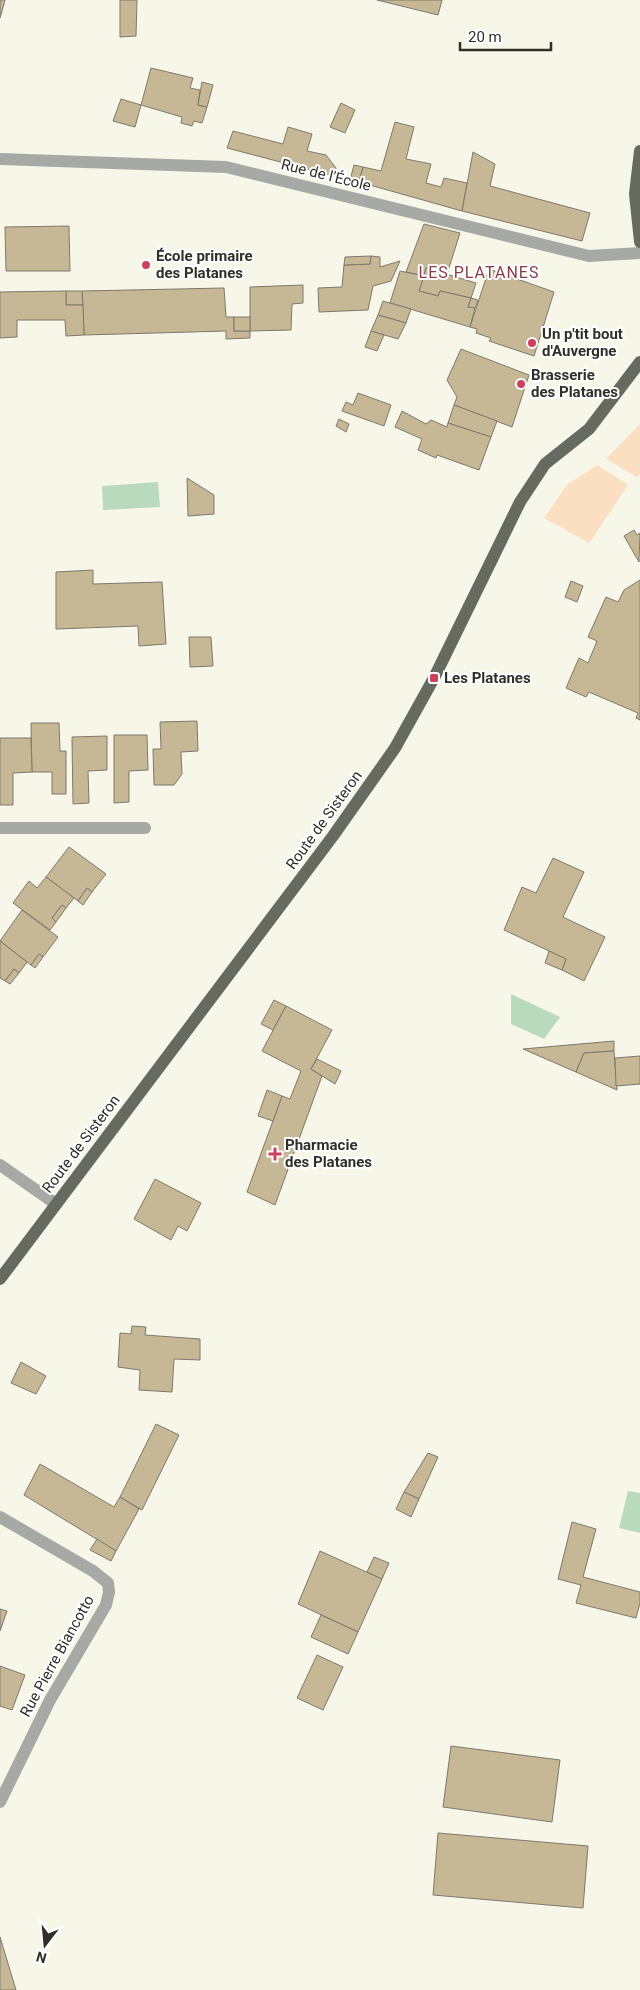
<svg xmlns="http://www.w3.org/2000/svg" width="640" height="1990" viewBox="0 0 640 1990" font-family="Roboto,sans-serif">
<rect width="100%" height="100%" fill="#f6f7e8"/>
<g fill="#fadfc1">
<polygon points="640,424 640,474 637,477 606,459"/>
<polygon points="597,465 628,485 589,543 544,518 567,485"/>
</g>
<g fill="#badabd">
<polygon points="158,482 160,507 103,510 102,486"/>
<polygon points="511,994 560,1017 544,1039 511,1024"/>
<polygon points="628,1491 640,1493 640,1533 619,1528"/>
</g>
<g fill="#c6b894" stroke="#7e796c">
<polygon points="0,0 5,0 0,18"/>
<polygon points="120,0 137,0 136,36 120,37"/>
<polygon points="377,0 442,0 438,15"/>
<polygon points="151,68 193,78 190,88 200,90 198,105 207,107 202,123 194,121 192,126 181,123 182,117 141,105"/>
<polygon points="202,82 213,85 207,107 198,105"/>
<polygon points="121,99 141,105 135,127 113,121"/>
<polygon points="341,103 355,110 345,133 330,127"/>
<polygon points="395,122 414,127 406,159 431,164 426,183 441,187 444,178 467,183 462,211 359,182 363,167 381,171"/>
<polygon points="288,127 312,134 307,151 326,155 336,168 334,176 227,148 233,131 283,144"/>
<polygon points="473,152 495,164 490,186 590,213 582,241 462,211"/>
<polygon points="354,165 363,167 359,182 350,180"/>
<polygon points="424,224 460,233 447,274 426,268 424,276 406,272"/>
<polygon points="69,226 70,271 6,271 5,227"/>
<polygon points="371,256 380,257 380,267 400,261 391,281 373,286 368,310 319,312 318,288 342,287 344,265 370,264"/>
<polygon points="371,256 370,264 344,265 345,257"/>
<polygon points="426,268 476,283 471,298 440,291 438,296 419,291"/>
<polygon points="489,269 554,292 534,356 489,341 491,338 476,333 477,329 470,327"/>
<polygon points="400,271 424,276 419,291 438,296 440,291 471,298 468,307 475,308 470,327 390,303"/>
<polygon points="303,285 303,303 292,304 291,330 250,331 250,287"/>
<polygon points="224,288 226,317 234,317 234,331 250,331 250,338 226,339 226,331 84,335 82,291"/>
<polygon points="66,291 82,291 83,305 66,305"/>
<polygon points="66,291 66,305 83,305 84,335 66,336 65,320 17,320 17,337 0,338 0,292"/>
<polygon points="471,298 478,300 475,308 468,307"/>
<polygon points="383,301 411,309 406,323 378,315"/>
<polygon points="378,315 406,323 398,339 371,331"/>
<rect x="234" y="317" width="16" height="14"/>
<polygon points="371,331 384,335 377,351 365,347"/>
<polygon points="461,349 529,375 512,427 454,405 457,397 447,380"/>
<polygon points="358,393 391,405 384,426 342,411 346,402 353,405"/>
<polygon points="454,405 497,421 491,437 448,423"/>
<polygon points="402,411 426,424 431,420 447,427 448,423 491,437 479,470 437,455 436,458 418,450 422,439 395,427"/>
<polygon points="339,419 349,424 346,432 336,426"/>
<polygon points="187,478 214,495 214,514 188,516"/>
<polygon points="634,530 637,535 640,533 639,562 624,536"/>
<polygon points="93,570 93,584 162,582 166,644 139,646 138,626 56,629 56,572"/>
<polygon points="640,580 640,720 636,718 638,713 589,692 586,697 566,688 579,658 588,663 597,641 588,637 606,597 618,602 624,590"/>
<polygon points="571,581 583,586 577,602 565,597"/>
<polygon points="189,637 211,637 213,666 190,667"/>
<polygon points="197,721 198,751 181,752 182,774 174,785 154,785 153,749 161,749 160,722"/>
<polygon points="31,723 59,723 60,751 66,751 66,794 52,794 52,772 32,772"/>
<polygon points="114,735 147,735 148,770 129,771 129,802 114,803"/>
<polygon points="107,736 107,770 88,771 89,803 73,804 72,737"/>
<polygon points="0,738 31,738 32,772 13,773 13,805 0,805"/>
<polygon points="69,847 106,874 92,892 87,888 78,901 46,877"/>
<polygon points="553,858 584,872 563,917 605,937 584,981 562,970 566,959 504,930 522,887 536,893"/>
<polygon points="46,877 74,898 66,908 62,905 52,918 56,922 50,930 13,903 29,881 37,888"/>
<polygon points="87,888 92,892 83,905 78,901"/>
<polygon points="62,905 66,908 56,922 52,918"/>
<polygon points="22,910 58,937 43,957 39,954 31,965 0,941"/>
<polygon points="0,941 27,962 19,973 14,969 5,981 0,978"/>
<polygon points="549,951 566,959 562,970 545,963"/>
<polygon points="39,954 43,957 35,968 31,965"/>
<polygon points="14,969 19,973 10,984 5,981"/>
<polygon points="274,1000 286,1006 273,1030 261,1024"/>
<polygon points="286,1006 332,1030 311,1069 322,1076 275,1205 247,1192 282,1096 290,1099 301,1071 262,1051"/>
<polygon points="614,1041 614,1051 584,1053 576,1072 523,1049"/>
<polygon points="614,1051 617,1090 576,1072 584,1053"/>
<polygon points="640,1056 640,1084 616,1086 615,1058"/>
<polygon points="317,1059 341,1071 335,1084 311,1069"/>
<polygon points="267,1090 282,1096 273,1121 258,1116"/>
<polygon points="155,1179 201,1203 187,1231 178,1226 171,1240 134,1219"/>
<polygon points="132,1326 146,1327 145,1335 200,1339 200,1360 174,1359 172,1392 139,1390 140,1370 118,1367 120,1333 131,1334"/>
<polygon points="21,1362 46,1376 36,1394 11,1383"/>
<polygon points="156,1424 179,1435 142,1510 120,1497"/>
<polygon points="428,1453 438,1457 419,1499 404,1492"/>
<polygon points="40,1464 114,1507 120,1497 139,1509 116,1551 24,1495"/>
<polygon points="404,1492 419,1499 411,1517 396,1509"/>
<polygon points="572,1522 596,1529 583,1577 640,1592 640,1603 636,1618 576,1603 581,1585 558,1579"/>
<polygon points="97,1539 116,1551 111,1561 90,1550"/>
<polygon points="320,1551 382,1579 358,1632 298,1604"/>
<polygon points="374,1557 389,1563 382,1579 367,1572"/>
<polygon points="0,1609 7,1611 0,1631"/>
<polygon points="321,1615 358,1632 348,1654 311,1637"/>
<polygon points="317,1655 343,1667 323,1710 297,1698"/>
<polygon points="0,1666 25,1675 12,1710 0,1706"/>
<polygon points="451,1746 560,1760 552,1822 443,1807"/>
<polygon points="438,1833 588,1846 583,1908 433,1895"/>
<polygon points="0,1937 16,1990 0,1990"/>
</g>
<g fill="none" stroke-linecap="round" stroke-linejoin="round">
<g stroke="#a7aaa4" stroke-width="12">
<polyline points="0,159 226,167 589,256 640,253"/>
<polyline points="0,828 145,828"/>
<polyline points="0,1165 56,1204"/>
<polyline points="0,1517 93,1571 108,1583 109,1592 106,1605 50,1700 0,1802"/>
</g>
<g stroke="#666b61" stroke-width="12">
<polyline points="640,151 635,194 640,242"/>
<polyline points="0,1279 333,836 395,748 434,678 520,502 545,464 589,429 640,362"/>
</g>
</g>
<g fill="#cf405f" stroke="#fff" stroke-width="2">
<circle cx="146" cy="265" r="5"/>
<circle cx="532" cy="343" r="5"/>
<circle cx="521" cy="384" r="5"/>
<rect x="429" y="673" width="10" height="10" rx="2.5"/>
<path d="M272.5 1146.5h5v5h5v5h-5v5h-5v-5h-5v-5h5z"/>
</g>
<g text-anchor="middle" stroke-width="4" stroke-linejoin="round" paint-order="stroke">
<g font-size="15" fill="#2f302a" stroke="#fff">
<text transform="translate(326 175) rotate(14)" y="5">Rue de l'École</text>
<text transform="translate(324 820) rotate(-54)" y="5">Route de Sisteron</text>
<text transform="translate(81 1144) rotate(-53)" y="5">Route de Sisteron</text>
<text transform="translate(57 1656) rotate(-61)" y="5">Rue Pierre Biancotto</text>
</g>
<g font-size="15" font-weight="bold" fill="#2f302a" stroke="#fff" text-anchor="start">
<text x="156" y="261">École primaire<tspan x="156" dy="17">des Platanes</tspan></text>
<text x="542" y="339">Un p'tit bout<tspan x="542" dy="17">d'Auvergne</tspan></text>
<text x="531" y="380">Brasserie<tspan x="531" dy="17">des Platanes</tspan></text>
<text x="444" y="683">Les Platanes</text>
<text x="285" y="1150">Pharmacie<tspan x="285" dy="17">des Platanes</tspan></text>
</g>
<g font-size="16" letter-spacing="1" fill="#863d49" stroke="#fff">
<text x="479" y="278">LES PLATANES</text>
</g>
</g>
<g transform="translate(45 1945) rotate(196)" stroke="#ffffff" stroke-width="4" paint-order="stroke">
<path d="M0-4L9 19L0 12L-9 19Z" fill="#2f302a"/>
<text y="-8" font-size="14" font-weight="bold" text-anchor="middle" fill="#2f302a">N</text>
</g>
<path d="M460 42v8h91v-8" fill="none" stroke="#2f302a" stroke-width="2.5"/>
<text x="468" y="42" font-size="15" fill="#2f302a" stroke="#ffffff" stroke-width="4" paint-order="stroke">20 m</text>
</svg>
